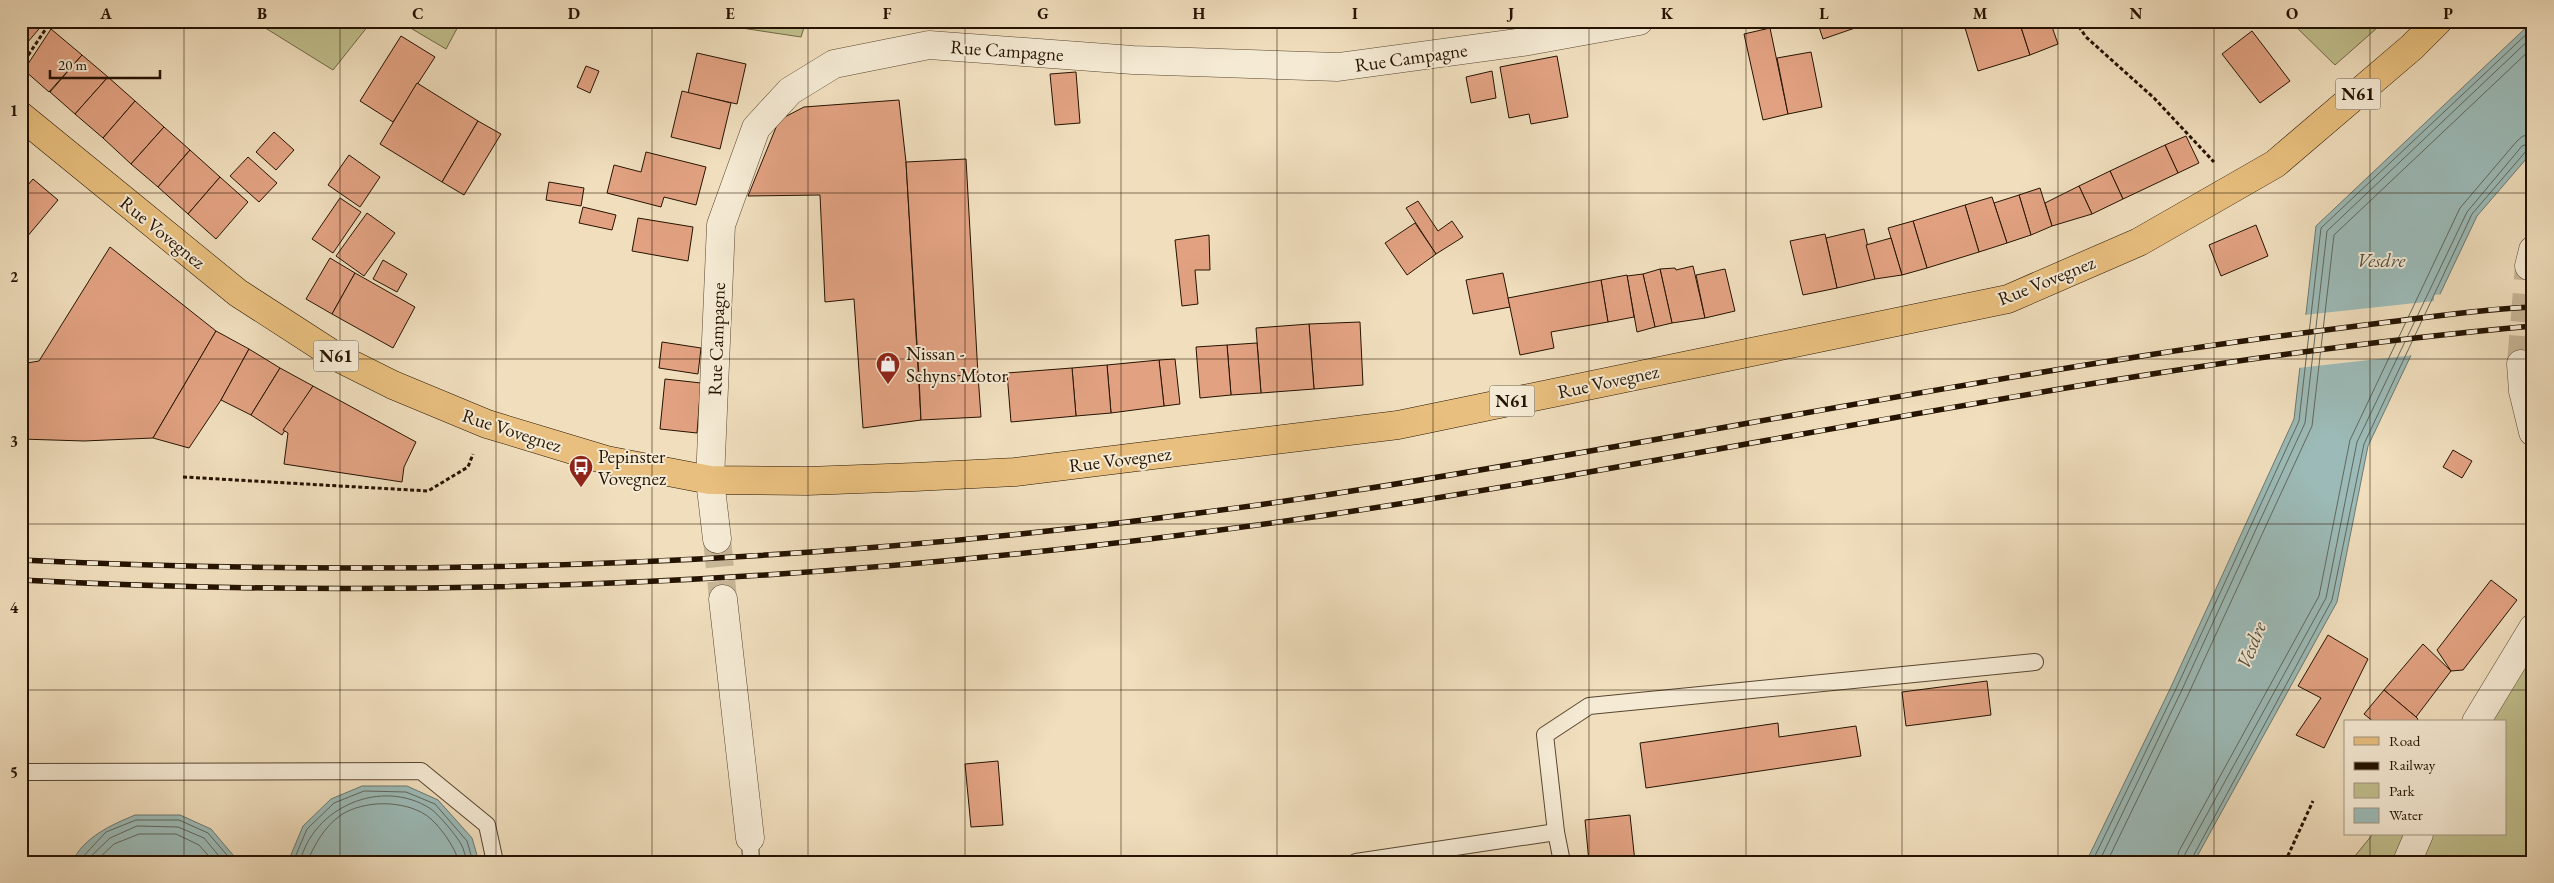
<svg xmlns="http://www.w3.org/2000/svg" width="2554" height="883" viewBox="0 0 2554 883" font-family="'EB Garamond',serif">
<rect width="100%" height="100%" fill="#f0debd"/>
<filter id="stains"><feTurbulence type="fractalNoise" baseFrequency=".004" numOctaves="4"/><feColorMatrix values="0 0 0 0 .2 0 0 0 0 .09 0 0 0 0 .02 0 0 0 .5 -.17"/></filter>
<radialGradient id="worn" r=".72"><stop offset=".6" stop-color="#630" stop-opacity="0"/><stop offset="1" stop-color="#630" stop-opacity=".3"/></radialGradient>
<g fill="#c0bf8d" stroke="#726947">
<polygon points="254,21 372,21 333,70"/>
<polygon points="403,21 461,21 446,49 402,23"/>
<polygon points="695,21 806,21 801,37"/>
<polygon points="2290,21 2385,21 2335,65"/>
<polygon points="2533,639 2533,862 2350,862 2373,834 2505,834 2505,722 2465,722"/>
</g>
<g fill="#9cbbb8" stroke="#6c786f">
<polygon points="2533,21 2533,151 2477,216 2368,446 2337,602 2194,862 2086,862 2170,689 2294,419 2316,226"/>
<polygon points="362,786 407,786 438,800 472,838 479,862 288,862 303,826 331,799"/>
<path d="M135 815H180L211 829 239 862H72C84 837 111 825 135 815Z"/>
</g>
<polygon fill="#f0debd" points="2443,294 2414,355 2298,368 2304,315 2434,301 2434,295"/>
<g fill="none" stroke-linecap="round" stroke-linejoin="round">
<g stroke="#60675c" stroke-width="1">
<polyline points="78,862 106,832 136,820 179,820 208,833 233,862"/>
<polyline points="85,862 110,838 137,826 178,827 204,838 224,862"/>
<polyline points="95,862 114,844 139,834 176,834 199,845 214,862"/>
<polyline points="293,862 307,829 334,803 364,791 406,792 435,804 467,841 473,862"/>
<path d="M300 862C313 807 382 777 431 809 438 814 456 835 461 844 464 849 465 856 467 862"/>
<path d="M307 862C315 844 324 827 341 815 364 800 403 800 426 815 439 824 455 847 459 862"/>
<polyline points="2092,862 2175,691 2299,421 2321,228 2533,28"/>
<polyline points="2099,862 2180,694 2305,423 2327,231 2533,36"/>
<polyline points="2107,862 2187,697 2312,426 2334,235 2533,47"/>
<polyline points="2176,862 2179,851 2319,596 2350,440 2460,208 2517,141 2523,136 2533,135"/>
<polyline points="2184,862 2185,854 2326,598 2357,442 2467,212 2522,146 2533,142"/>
<polyline points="2190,862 2332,600 2364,444 2472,214 2527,150 2533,148"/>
</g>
</g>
<g fill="#e2a282" stroke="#251301">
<polygon points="21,21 44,23 21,50"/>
<polygon points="1817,21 1853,21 1855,28 1823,39"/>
<polygon points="1963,21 2019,21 2030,55 1978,71"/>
<polygon points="2019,21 2050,21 2058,44 2030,55"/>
<polygon points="1770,28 1788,114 1763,120 1744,34"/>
<polygon points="51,29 82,55 49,92 24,70"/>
<polygon points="2252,31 2290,81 2260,103 2222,54"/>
<polygon points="401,36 435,57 393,122 360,101"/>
<polygon points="1811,52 1822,107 1788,114 1777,58"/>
<polygon points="697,53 746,64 737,104 688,93"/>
<polygon points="82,55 108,77 75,114 50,92"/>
<polygon points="1557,56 1568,117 1531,124 1529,114 1509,118 1500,67"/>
<polygon points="586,66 599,71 590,93 577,87"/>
<polygon points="1492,71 1496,98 1471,103 1466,77"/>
<polygon points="1076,72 1080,123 1055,125 1050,74"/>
<polygon points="108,77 135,101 103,138 75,114"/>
<polygon points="417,83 478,121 442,182 380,144"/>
<polygon points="682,91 731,103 720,149 671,137"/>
<polygon points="899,100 906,162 921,420 863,428 854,299 825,302 820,195 748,196 779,120 804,107"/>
<polygon points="135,101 164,127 131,164 103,138"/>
<polygon points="478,121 501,134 464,195 442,182"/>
<polygon points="164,127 190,150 158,187 131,164"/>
<polygon points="274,132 294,150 276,170 256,152"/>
<polygon points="2186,136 2199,163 2178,173 2165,145"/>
<polygon points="2165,145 2178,173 2123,199 2110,171"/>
<polygon points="190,150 220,177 188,214 158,187"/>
<polygon points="646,152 706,167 696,205 664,197 661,207 607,193 614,165 641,172"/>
<polygon points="349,155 380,177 360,207 328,185"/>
<polygon points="248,157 277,183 259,202 230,176"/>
<polygon points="966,159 978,375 919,377 906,162"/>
<polygon points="2110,171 2123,199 2092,214 2079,186"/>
<polygon points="220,177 248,202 216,239 188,214"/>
<polygon points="33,179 58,200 21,244 21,193"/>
<polygon points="549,182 584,188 581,206 546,200"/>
<polygon points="2079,186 2092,214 2052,226 2045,203"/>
<polygon points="2040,188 2052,226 2031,235 2019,195"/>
<polygon points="2019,195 2031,235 2007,243 1994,203"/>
<polygon points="1992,197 2007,243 1979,252 1965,205"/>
<polygon points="340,198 361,212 333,253 312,239"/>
<polygon points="1418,201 1438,231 1452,221 1463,237 1436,254 1406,208"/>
<polygon points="1965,205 1979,252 1927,268 1913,221"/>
<polygon points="583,207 616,215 612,230 579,223"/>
<polygon points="367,213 395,233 364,276 336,256"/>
<polygon points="638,218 693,227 688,261 632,251"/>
<polygon points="1913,221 1927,268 1902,275 1888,228"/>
<polygon points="1415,223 1436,254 1407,275 1385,243"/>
<polygon points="2256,225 2268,256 2221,276 2209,245"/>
<polygon points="1864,229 1875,279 1837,288 1826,238"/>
<polygon points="1825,234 1837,288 1803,295 1790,241"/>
<polygon points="1209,235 1210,270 1195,270 1198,304 1182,306 1175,240"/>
<polygon points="1891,238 1902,275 1875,279 1866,245"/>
<polygon points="110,247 216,331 153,438 84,441 21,439 21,364 39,361"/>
<polygon points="330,258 355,273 332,314 306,299"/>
<polygon points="383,260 407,274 397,292 373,279"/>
<polygon points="1693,266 1705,318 1672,323 1660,269 1675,268 1676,270"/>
<polygon points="1660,269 1672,323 1655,327 1643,274"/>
<polygon points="1725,269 1735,311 1705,318 1696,275"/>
<polygon points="355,273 415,307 393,348 332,314"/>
<polygon points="1503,273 1510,307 1473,314 1466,280"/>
<polygon points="1643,274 1655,327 1637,332 1627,276"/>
<polygon points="1627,275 1634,317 1608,322 1601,280"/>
<polygon points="1601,280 1608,322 1551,332 1554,348 1520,355 1508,298"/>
<polygon points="1360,322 1363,385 1314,389 1309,324"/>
<polygon points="1309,324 1314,389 1261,393 1256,328"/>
<polygon points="216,331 249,349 221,400 189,448 153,438"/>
<polygon points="662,342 701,348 698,374 659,368"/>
<polygon points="1257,343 1261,393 1231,395 1227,345"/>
<polygon points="1227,345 1231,395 1200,398 1196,347"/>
<polygon points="249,349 280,368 251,415 221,400"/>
<polygon points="1175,359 1180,404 1164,406 1159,360"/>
<polygon points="1159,360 1164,406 1111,413 1107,365"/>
<polygon points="1107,365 1111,413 1076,416 1072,368"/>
<polygon points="280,368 313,386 282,435 251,415"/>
<polygon points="1072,368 1076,416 1011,422 1007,373"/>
<polygon points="978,375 981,417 921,420 919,377"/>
<polygon points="665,379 701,383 697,433 660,429"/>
<polygon points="313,386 416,442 404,467 402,482 284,464 288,433 283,430"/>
<polygon points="2453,450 2472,461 2462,478 2443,467"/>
<polygon points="2491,580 2517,600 2463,670 2451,671 2437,650"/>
<polygon points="2328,635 2368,659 2324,748 2296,735 2321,698 2298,686"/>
<polygon points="2423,644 2451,671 2416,717 2384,690"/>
<polygon points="1987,681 1991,715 1906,726 1902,692"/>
<polygon points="2384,690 2416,717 2418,719 2416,722 2374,722 2364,714"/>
<polygon points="1778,723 1779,737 1856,726 1861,756 1646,788 1640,743"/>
<polygon points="998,761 1003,825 971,827 965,764"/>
<polygon points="1630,815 1635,862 1589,862 1585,820"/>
</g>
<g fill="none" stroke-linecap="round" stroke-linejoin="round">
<g stroke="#c7b597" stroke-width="28" stroke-dasharray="28 14" stroke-linecap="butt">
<polyline points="2521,364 2529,266"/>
<polyline points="717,539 723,599"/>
</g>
<defs>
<g id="service">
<polyline points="21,772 421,771 487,825 495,862"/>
<polyline points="1556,832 1562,862"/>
<polyline points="750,838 751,862"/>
<polyline points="1356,862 1556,832 1545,735 1589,706 2035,662"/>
</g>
<g id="minor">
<polyline points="2529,266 2533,250"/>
<polyline points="2521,364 2523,391 2533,432"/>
<polyline points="717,539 710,480 721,225 756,128 790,91 834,64 929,45 1133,60 1338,67 1523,42 1639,21"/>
<polyline points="723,599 750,838"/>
<polyline points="2476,722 2533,628"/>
<polyline points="2407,862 2419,834"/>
</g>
<polyline id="primary" points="21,116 238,293 337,357 393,385 487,424 606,460 710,480 807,481 915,477 1015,472 1398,425 2008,299 2139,242 2275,164 2412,47 2438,21"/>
</defs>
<use href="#service" stroke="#584630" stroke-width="18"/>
<use href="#minor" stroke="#584630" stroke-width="29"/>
<use href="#primary" stroke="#251301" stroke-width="29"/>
<g stroke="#251301" stroke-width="3" stroke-dasharray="4 2.5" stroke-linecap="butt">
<polyline points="2075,21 2086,37 2154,98 2214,162"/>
<polyline points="21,66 51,21"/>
<polyline points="183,477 428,491 468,467 473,454"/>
<polyline points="2285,862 2313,801"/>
</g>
<use href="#service" stroke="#f5ead4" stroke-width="16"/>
<use href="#minor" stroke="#f5ead4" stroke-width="28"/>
<use href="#primary" stroke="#e8bf7e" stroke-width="28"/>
<defs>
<g id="rail">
<path d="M21 560C475 582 929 559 1377 487 1633 446 1886 396 2142 356 2222 343 2301 333 2381 323 2432 317 2482 309 2533 307"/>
<path d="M21 580C458 603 894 579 1327 515 1729 455 2127 362 2533 326"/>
</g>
</defs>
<use href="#rail" stroke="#251301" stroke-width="5.5"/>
<use href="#rail" stroke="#f5ead4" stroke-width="4" stroke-dasharray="11" stroke-linecap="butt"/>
</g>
<path fill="none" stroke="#251301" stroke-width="1" stroke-opacity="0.55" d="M184 21V862M340 21V862M496 21V862M652 21V862M808 21V862M965 21V862M1121 21V862M1277 21V862M1433 21V862M1589 21V862M1746 21V862M1902 21V862M2058 21V862M2214 21V862M2370 21V722M21 193H2533M21 359H2533M21 524H2533M21 690H2533M2370 834V862"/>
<defs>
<symbol id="shop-pin" viewBox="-11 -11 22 30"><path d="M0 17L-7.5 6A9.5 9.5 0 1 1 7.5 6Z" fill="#8f2418" stroke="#f5ead4"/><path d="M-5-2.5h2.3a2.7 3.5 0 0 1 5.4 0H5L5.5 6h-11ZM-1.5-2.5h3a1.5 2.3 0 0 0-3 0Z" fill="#fff"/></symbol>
<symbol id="bus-pin" viewBox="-11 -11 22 30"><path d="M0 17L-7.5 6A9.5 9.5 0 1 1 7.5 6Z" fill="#8f2418" stroke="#f5ead4"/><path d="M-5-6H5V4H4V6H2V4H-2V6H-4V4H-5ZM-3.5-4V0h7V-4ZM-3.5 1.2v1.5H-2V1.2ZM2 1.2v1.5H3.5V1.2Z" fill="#fff"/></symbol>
</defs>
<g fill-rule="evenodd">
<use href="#shop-pin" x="874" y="350" width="28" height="38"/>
<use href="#bus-pin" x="567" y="453" width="28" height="38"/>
</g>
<g text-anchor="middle" stroke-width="4" stroke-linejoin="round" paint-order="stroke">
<g fill="#f5ead4" stroke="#635440" stroke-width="1">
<rect x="2335.5" y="78.5" width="45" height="31" rx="4"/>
<rect x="313.5" y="340.5" width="45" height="31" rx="4"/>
<rect x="1489.5" y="385.5" width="45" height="31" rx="4"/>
</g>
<g font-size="18" font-weight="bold" fill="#251301">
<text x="2358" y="100">N61</text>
<text x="336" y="362">N61</text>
<text x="1512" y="407">N61</text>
</g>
<g font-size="19" fill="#251301" stroke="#f5ead4">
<text transform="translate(1007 50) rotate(4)" y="7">Rue Campagne</text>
<text transform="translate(1411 57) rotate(-8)" y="7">Rue Campagne</text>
<text transform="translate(163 232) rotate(39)" y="7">Rue Vovegnez</text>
<text transform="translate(2046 280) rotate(-22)" y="7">Rue Vovegnez</text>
<text transform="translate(716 339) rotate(-88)" y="7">Rue Campagne</text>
<text transform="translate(1608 381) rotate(-12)" y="7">Rue Vovegnez</text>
<text transform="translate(512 430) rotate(18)" y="7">Rue Vovegnez</text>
<text transform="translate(1120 459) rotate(-7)" y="7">Rue Vovegnez</text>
</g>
<g font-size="19" fill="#251301" stroke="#f5ead4" text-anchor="start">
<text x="906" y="360">Nissan -<tspan x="906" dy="22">Schyns Motor</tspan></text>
<text x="598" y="463">Pepinster<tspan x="598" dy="22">Vovegnez</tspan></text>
</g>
<g font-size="20" font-style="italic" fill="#4f4e41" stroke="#f5ead4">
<text x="2381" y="267">Vesdre</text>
<text transform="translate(2251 645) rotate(-68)" y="7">Vesdre</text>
</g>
</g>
<rect width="2554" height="883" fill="none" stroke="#f0debd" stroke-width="55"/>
<rect x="2344" y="720" width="162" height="115" fill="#f5ead4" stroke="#a29480"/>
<rect x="2354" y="737" width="25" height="8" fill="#e8bf7e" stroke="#a29480"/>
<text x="2389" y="746" font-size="15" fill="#251301">Road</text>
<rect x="2354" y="762" width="25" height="8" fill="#251301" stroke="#a29480"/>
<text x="2389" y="770" font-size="15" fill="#251301">Railway</text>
<rect x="2354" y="783" width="25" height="15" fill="#c0bf8d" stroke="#a29480"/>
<text x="2389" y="796" font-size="15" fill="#251301">Park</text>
<rect x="2354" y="808" width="25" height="15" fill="#9cbbb8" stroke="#a29480"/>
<text x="2389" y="820" font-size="15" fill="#251301">Water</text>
<path d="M50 70v8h110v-8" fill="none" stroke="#251301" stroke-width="2.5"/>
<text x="58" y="70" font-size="15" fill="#251301" stroke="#f5ead4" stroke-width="4" paint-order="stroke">20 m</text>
<rect x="28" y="28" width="2498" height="828" fill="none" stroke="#251301" stroke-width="2"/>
<g font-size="16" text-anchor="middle" font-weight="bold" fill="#251301">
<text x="106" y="19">A</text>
<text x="262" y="19">B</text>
<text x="418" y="19">C</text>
<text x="574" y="19">D</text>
<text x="730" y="19">E</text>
<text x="887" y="19">F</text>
<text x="1043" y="19">G</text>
<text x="1199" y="19">H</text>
<text x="1355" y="19">I</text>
<text x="1511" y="19">J</text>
<text x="1667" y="19">K</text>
<text x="1824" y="19">L</text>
<text x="1980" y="19">M</text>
<text x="2136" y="19">N</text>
<text x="2292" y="19">O</text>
<text x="2448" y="19">P</text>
<text x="14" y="116">1</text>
<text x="14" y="282">2</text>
<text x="14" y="447">3</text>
<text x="14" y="613">4</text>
<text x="14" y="778">5</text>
</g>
<rect width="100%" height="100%" filter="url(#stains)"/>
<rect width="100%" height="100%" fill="url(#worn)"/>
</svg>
